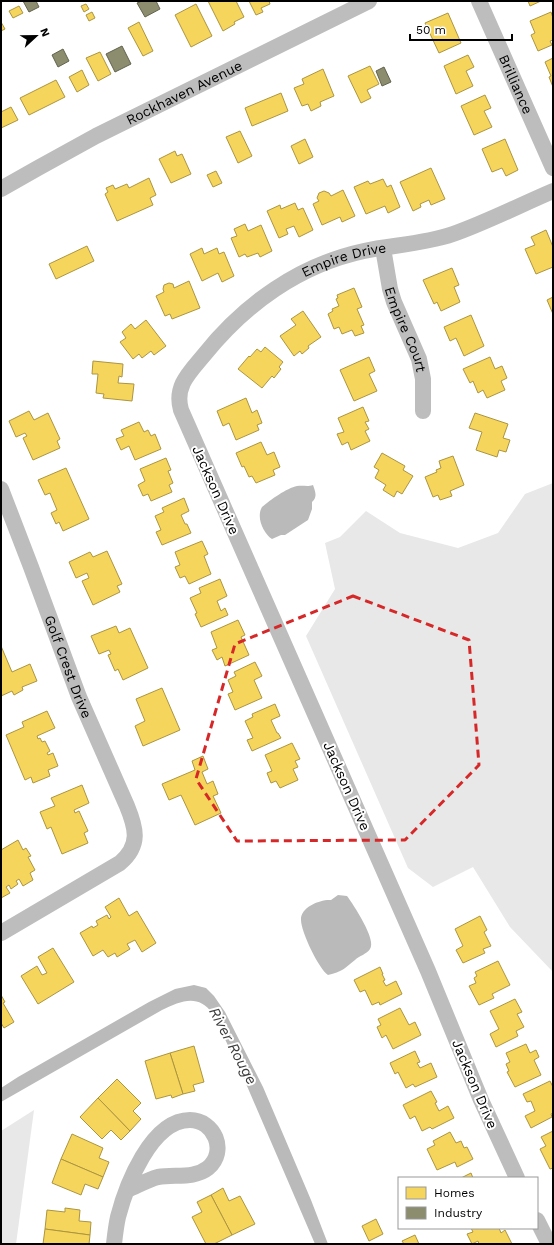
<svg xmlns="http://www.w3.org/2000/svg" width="554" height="1245" viewBox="0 0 554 1245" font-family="'Work Sans',sans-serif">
<rect width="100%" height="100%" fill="#fff"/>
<g fill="#e8e8e8">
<polygon points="553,483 553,972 510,927 473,867 433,887 408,868 306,636 335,589 325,543 340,537 366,511 400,533 458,548 498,533 525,494"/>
<polygon points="34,1110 16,1244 1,1244 1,1131"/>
</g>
<g fill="#bababa">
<path d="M313 485C315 491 318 497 312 502V509L308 520 285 535H281L272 539C263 533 256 517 262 507 270 500 287 488 297 486 304 485 307 487 313 485Z"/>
<path d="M338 895 347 896C353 904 377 940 370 949 367 954 359 956 355 960 345 968 342 972 328 975 319 969 301 932 301 920 300 907 321 899 331 900Z"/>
<path d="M194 985 206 988 214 996 225 1012 263 1087 311 1200 328 1244H315L244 1079 213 1014C198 993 181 1001 162 1010L1 1102V1088L18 1077 149 1002 175 989Z"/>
</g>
<g fill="#f6d55c" stroke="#ac9540">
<polygon points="208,1 236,1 244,17 234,22 235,24 223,31"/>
<polygon points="249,1 269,1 270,4 261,8 263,12 256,15"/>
<polygon points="528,1 541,1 530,6"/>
<polygon points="86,4 89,9 84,12 81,6"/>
<polygon points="196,4 212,36 191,47 175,15"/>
<polygon points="19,6 23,13 13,18 9,11"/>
<polygon points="92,12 95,18 89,21 86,15"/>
<polygon points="551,12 553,18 553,40 550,41 552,45 538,51 531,35 535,33 530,21"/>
<polygon points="448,13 461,43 439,53 425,23"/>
<polygon points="1,22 5,29 1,31"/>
<polygon points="139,22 153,51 143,56 128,28"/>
<polygon points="100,52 111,74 98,81 86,58"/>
<polygon points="468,55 474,67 466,71 473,86 456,94 444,66"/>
<polygon points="553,58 553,87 549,77 551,76 545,62"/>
<polygon points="370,66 379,84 367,90 371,98 361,103 348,76"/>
<polygon points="323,69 334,96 320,102 321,106 311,111 308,104 302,106 294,88 304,84 302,79"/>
<polygon points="82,70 89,85 77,92 69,77"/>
<polygon points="56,80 65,97 29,115 20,98"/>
<polygon points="281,93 288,111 252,126 245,108"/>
<polygon points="485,95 491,108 484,111 492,127 474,135 461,106"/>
<polygon points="11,107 18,120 1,128 1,112"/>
<polygon points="240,131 252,156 238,163 226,137"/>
<polygon points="305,139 313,157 299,164 291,146"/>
<polygon points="505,139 518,170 506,176 502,168 492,172 482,149"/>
<polygon points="175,151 177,156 182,154 191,174 171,183 159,159"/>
<polygon points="431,168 445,199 431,205 429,200 420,204 421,207 413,211 400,182"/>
<polygon points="216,171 222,183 213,187 207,175"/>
<polygon points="149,178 156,195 150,198 153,205 117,221 105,194 108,192 106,188 113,185 115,189 127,184 129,188"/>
<polygon points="383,179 387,187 391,185 400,207 388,213 385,206 366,214 354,187 368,181 370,184"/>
<polygon points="343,190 355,216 342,222 340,217 322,225 313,204 319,201 317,198 319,193 324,191 329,193 331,196"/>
<polygon points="295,203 298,210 303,208 313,230 299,237 294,226 286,229 288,234 279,238 267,211 280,205 281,209"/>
<polygon points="245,224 248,231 261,225 272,251 260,257 258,253 247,257 245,254 239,257 231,238 237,236 234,229"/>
<polygon points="546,230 553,247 553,267 536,274 525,249 535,245 531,237"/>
<polygon points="87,246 94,261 56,279 49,264"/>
<polygon points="202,248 204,254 217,248 219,254 224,252 234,276 222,282 218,273 202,281 190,254"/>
<polygon points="452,268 459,285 454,287 460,302 441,311 437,302 434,304 423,280"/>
<polygon points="189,281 200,308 172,319 170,314 165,316 156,296 164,292 163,289 164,285 169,283 173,284 174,288"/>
<polygon points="354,288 362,307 357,309 364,325 361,326 364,333 355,336 352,330 342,334 339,327 334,329 328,314 333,311 332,309 339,306 336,299 338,298 337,295"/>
<polygon points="553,297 553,314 547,300"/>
<polygon points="303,311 321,337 308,346 309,348 302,354 300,351 294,356 280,336 296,325 291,319"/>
<polygon points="471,315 484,346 464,356 456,338 450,341 444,327"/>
<polygon points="146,320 166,346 154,355 151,351 142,358 139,354 133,359 120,342 126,338 122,332 131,324 135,329"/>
<polygon points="265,347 283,362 279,367 281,369 274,378 272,376 262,388 238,369 249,356 250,357 257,349 261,352"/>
<polygon points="369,357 375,371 369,374 377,391 354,401 340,370"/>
<polygon points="490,357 495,369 502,366 507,378 501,381 505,390 487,398 483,390 478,393 473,381 470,383 463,369"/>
<polygon points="93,361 123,364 122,377 119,376 118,383 134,384 132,401 103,398 104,394 96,393 98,374 92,374"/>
<polygon points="246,398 252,413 257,410 262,423 257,425 259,430 236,440 229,423 223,426 217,411"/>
<polygon points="363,407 369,421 365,422 369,429 365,431 370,441 351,450 348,442 342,445 337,434 344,432 338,418"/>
<polygon points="29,411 34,420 48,413 60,439 57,441 60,448 33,460 23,438 27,436 25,433 16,437 9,421"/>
<polygon points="475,413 508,424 503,438 510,440 506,452 499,450 497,457 476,450 482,432 469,428"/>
<polygon points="139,422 144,432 148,430 151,436 155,434 161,449 135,460 129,446 121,450 116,439 124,436 121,430"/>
<polygon points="261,442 267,455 274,452 280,467 273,470 275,475 256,483 252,476 249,477 244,466 242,467 236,453"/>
<polygon points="382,453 405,466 403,470 413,476 402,494 397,491 394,497 383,490 386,485 375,478 379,470 374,467"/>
<polygon points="453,456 464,485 450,491 452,496 440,500 438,495 433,497 425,477 437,472 436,470 441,468 439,461"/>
<polygon points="166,458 171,470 168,471 173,483 169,485 172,492 151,501 148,494 143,496 138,485 145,481 140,469"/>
<polygon points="66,468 89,519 63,531 59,522 56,524 51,513 57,510 50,493 45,495 38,480"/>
<polygon points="184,498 189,511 181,515 185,524 187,524 191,533 162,545 156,532 161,530 155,516 164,512 162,508"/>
<polygon points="202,541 208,554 204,556 211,574 189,584 185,576 180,578 175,567 180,565 175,552"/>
<polygon points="107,551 122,584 117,586 120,592 93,605 82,581 89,578 87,573 76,578 69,562 90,552 93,557"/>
<polygon points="220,579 227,596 217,601 221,611 225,608 228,615 201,627 195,614 197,613 190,598 201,593 199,588"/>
<polygon points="238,620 245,635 241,637 249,655 225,666 222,657 217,660 212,650 217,648 211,632"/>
<polygon points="116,626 119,633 130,628 148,668 123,680 118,669 115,671 108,655 111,654 109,650 99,654 91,636"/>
<polygon points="1,646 12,672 30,664 37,681 22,687 23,690 14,695 12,691 1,696"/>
<polygon points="255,662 262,676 254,680 262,698 235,710 228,694 233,692 228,680 236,676 234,672"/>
<polygon points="162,688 180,730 143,746 135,726 145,721 136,699"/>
<polygon points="275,704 280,716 271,720 277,733 278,733 281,738 252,751 247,740 253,738 245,721 253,717 252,714"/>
<polygon points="47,711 55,728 37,736 38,739 40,738 42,742 45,741 50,751 47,753 48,755 53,753 58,766 48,770 50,776 33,783 31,777 25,780 6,735 24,727 22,722"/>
<polygon points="292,743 300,759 295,761 298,767 293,769 298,780 280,788 276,781 271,783 267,773 272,771 265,755"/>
<polygon points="203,756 208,769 202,772 207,784 213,781 218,794 213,796 221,813 195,825 181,795 169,800 162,784 195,770 192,761"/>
<polygon points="82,785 89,803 74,810 75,813 79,811 88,831 84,833 88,843 62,854 51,827 47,829 40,812 55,806 51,798"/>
<polygon points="18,840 23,850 26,848 31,856 28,857 35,870 30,873 33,880 23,886 19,879 16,881 18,884 11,889 9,885 6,887 10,893 1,898 1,850"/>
<polygon points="119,898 129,916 137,911 156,943 142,952 135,940 127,944 130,949 117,957 115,953 108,957 103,950 93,956 80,933 92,926 93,928 98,925 96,921 107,915 109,919 111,917 105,907"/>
<polygon points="480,916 487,930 484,932 491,946 483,949 485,953 463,963 456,950 463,946 455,929"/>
<polygon points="53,948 74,982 38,1004 21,976 37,966 42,975 47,973 38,957"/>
<polygon points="498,961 510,985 492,994 494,998 479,1005 469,986 476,983 474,978 477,976 475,972"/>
<polygon points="380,967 383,974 382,974 385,980 383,981 386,986 396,981 402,994 380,1005 379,1002 372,1005 365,990 360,992 354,980"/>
<polygon points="1,995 5,1002 3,1003 14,1022 4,1028 1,1023"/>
<polygon points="515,999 522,1012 517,1014 524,1027 516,1031 518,1036 496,1047 490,1034 499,1029 490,1011"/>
<polygon points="400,1008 409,1025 415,1022 421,1035 393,1049 386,1035 382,1038 377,1027 381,1025 378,1019"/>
<polygon points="526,1044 530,1053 536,1050 539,1057 534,1060 541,1075 515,1087 507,1072 509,1071 506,1064 510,1062 506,1053"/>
<polygon points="194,1046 204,1082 193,1085 195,1091 183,1094 170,1053"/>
<polygon points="415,1051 420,1062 417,1063 420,1068 431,1063 437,1077 415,1087 413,1084 406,1088 398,1072 395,1074 390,1063"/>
<polygon points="170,1053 183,1094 172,1098 171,1095 156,1099 145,1061"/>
<polygon points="117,1079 141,1103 133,1111 141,1119 130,1131 98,1098"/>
<polygon points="550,1081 553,1087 553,1113 551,1114 552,1117 531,1128 525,1116 535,1111 531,1101 527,1102 523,1094"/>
<polygon points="431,1091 437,1102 435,1103 439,1111 448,1106 454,1118 432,1129 430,1127 422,1131 415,1116 410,1119 403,1105"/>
<polygon points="98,1098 130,1131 121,1140 111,1130 102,1139 80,1117"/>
<polygon points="553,1131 553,1168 550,1169 540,1149 546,1146 541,1137"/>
<polygon points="450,1132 456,1143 461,1141 464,1148 467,1147 473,1159 457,1167 455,1162 437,1170 427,1149 435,1145 433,1141"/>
<polygon points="72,1134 103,1148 99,1158 109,1162 103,1177 61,1159"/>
<polygon points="61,1159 103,1177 98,1189 85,1184 81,1195 52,1183"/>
<polygon points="471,1173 473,1178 461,1178"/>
<polygon points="223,1188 229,1201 240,1196 255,1224 232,1235 211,1195"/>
<polygon points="211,1195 232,1235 214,1244 206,1244 192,1217 202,1212 197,1202"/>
<polygon points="65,1208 80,1210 79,1221 91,1222 90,1235 45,1229 47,1210 65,1212"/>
<polygon points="376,1219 383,1234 369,1241 362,1226"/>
<polygon points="471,1228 499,1228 501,1233 505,1230 512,1244 479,1244 478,1241 472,1244 467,1234 473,1232"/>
<polygon points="45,1229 90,1235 89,1244 43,1244"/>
<polygon points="415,1235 419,1244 404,1244 402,1241"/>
</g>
<g fill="#8c8c6e" stroke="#62624d">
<polygon points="23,1 36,1 39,7 29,12"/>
<polygon points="142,1 156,1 160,9 145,17 137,3"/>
<polygon points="122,46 131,64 115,72 106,54"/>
<polygon points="63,49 69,61 58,67 52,55"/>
<polygon points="384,67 391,82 382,86 376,71"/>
</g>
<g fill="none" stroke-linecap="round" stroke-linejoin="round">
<g stroke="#bdbdbd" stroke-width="16">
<path id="s1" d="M479 1 553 168"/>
<path id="s2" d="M1 189 38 168 96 136 369 1"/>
<path id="s3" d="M383 248 390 289 394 302 419 359 423 379V411"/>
<path id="s4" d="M1 489 31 567 79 697 127 806C136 828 141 845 120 863L1 933"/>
<path id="s5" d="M517 1178 481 1100 428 971 181 410C174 386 190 372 204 355 245 304 299 265 364 251 393 245 424 244 453 234 487 222 520 205 553 191"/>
<polyline points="537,1220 549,1244"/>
<path d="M114 1244C115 1235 116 1226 118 1217 126 1186 151 1120 190 1120 214 1120 228 1151 208 1168 194 1179 175 1174 158 1177 147 1180 137 1186 127 1190"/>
</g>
</g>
<path fill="none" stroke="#d62828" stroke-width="3" stroke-dasharray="8 5" stroke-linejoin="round" d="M353 596 469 640 479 765 405 840 237 841 196 779 235 644Z"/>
<g text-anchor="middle" stroke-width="4" stroke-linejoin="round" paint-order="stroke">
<g font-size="14" fill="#000" stroke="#fff">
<text dy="5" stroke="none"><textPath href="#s1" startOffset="91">Brilliance</textPath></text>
<text dy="5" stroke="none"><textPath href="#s2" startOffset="207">Rockhaven Avenue</textPath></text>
<text dy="5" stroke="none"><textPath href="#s5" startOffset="1074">Empire Drive</textPath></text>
<text dy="5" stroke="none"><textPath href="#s3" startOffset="85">Empire Court</textPath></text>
<text transform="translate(216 490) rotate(66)" y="5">Jackson Drive</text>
<text dy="5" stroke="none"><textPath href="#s4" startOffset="190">Golf Crest Drive</textPath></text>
<text transform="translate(347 786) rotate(66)" y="5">Jackson Drive</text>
<text transform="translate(475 1084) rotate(67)" y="5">Jackson Drive</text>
</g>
<g font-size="15" font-style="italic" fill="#3d3d3d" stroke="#fff">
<text transform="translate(233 1046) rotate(62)" y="5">River Rouge</text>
</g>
</g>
<rect width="554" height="1245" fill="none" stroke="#000000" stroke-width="4"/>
<rect x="398" y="1177" width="140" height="52" fill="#ffffff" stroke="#999999"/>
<rect x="406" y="1187" width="20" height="12" fill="#f6d55c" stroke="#999999"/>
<text x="434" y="1197" font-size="12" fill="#000000">Homes</text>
<rect x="406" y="1207" width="20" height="12" fill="#8c8c6e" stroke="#999999"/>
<text x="434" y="1217" font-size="12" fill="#000000">Industry</text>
<g transform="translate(36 36) rotate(68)" stroke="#ffffff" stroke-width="3" paint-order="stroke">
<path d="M0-3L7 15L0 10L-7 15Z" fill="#000000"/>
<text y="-6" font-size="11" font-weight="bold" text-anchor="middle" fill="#000000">N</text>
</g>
<path d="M410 34v6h102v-6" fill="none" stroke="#000000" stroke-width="2"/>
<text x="416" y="34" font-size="12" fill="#000000" stroke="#ffffff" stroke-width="3" paint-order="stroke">50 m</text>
</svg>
